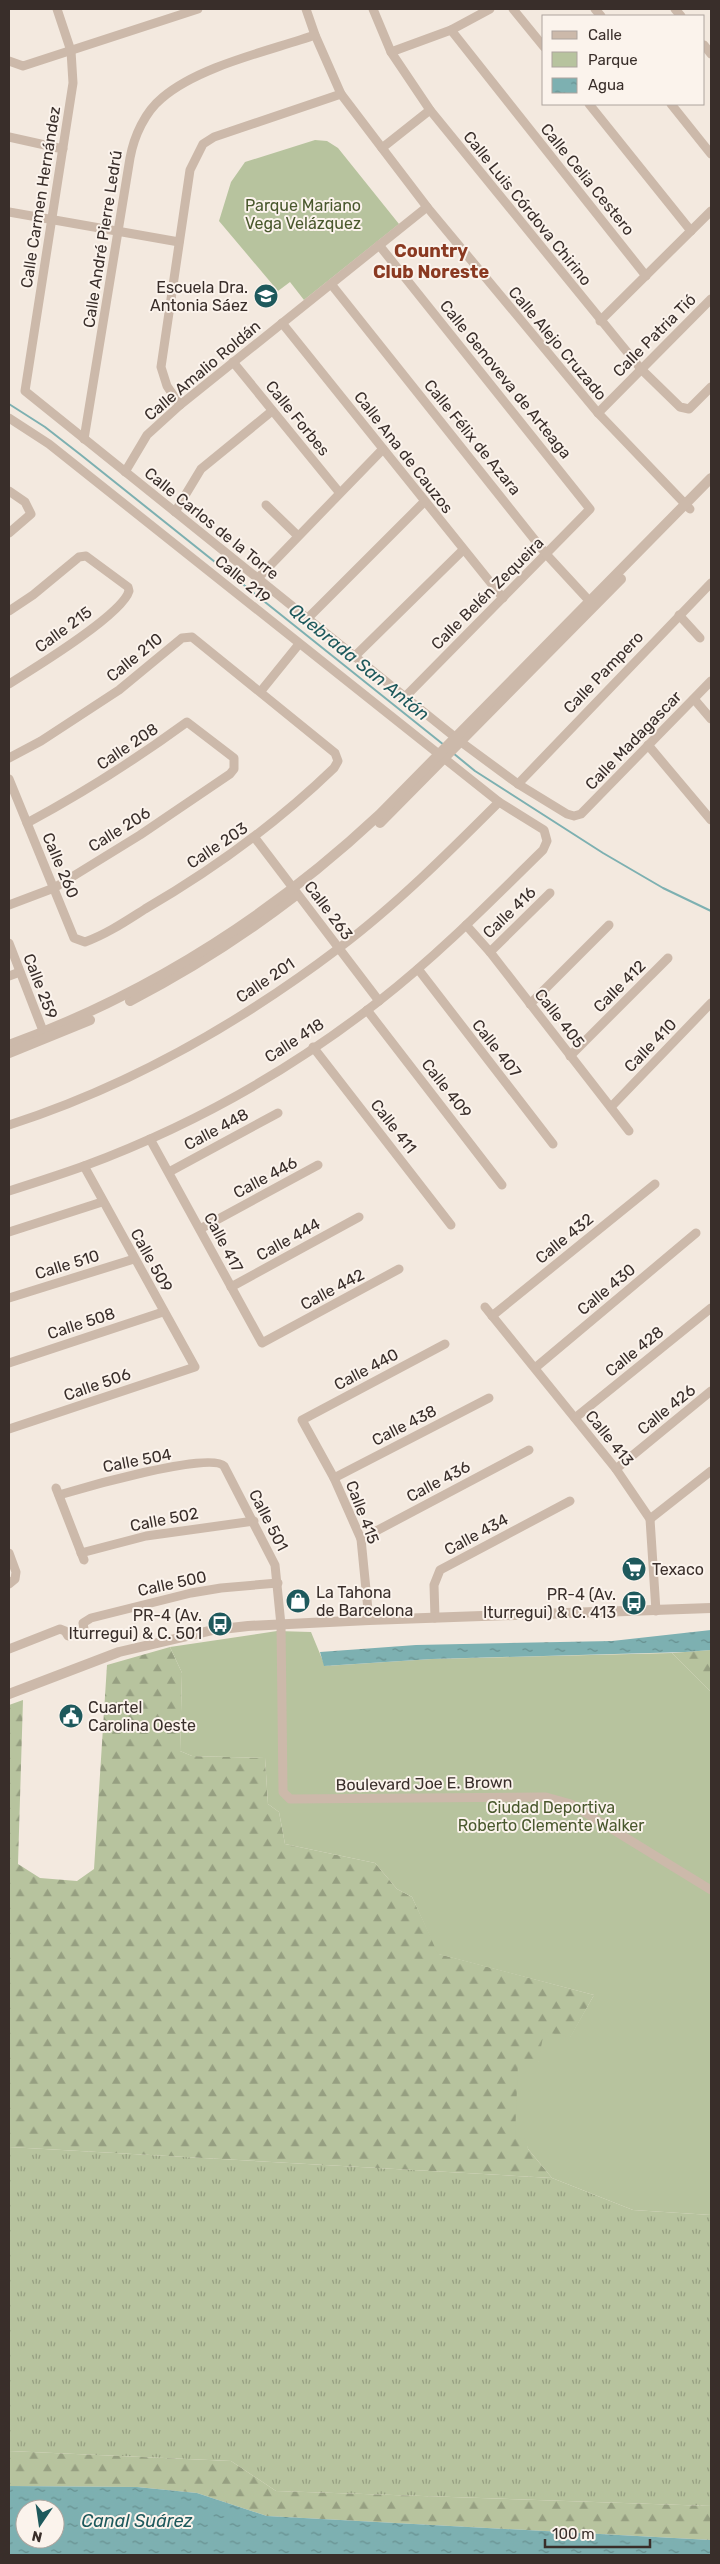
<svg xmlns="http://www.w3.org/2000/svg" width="720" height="2564" viewBox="0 0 720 2564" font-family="Rubik,sans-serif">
<defs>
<pattern id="grass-tufts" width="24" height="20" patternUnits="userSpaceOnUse" patternTransform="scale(1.25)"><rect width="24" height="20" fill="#b7c39e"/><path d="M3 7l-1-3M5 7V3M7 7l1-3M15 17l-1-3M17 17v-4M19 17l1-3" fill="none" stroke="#969f81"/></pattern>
<pattern id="forest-firs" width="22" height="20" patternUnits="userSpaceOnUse" patternTransform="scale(1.25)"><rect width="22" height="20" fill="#b7c39e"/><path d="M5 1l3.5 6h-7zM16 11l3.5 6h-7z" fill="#969f81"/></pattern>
<pattern id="water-ripples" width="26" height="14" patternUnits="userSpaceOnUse" patternTransform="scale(1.25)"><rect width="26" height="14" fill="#7db0b1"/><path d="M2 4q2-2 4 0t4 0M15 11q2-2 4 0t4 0" fill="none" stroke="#679090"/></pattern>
</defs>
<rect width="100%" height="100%" fill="#f3e9df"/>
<polygon fill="url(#grass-tufts)" points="9,2147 552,2178 633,2210 711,2215 711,2506 276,2491 231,2461 9,2451"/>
<g fill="url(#forest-firs)">
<polygon points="170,1647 182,1673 180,1751 192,1756 265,1758 268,1804 279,1812 285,1844 375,1863 397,1889 412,1897 439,1954 594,1995 570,2038 538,2062 518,2062 528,2149 552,2178 9,2147 9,1705 23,1700 18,1864 40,1878 77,1881 94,1869 107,1665"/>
<polygon points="711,1650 711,1692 672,1653"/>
<polygon points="9,2451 231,2461 276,2491 711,2506 711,2540 267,2516 197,2493 137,2487 9,2486"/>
</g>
<g fill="#b7c39e">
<polygon points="315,140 327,141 338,148 399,224 304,300 290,282 278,291 219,221 231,182 245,162"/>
<polygon points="277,1631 311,1632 325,1666 432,1659 672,1653 711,1692 711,2215 633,2210 552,2178 528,2149 525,2139 515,2137 518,2062 538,2062 544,2032 570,2037 594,1995 438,1954 412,1897 397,1889 375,1863 285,1844 279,1812 268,1804 265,1758 192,1756 180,1751 182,1673 170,1647"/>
</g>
<g fill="url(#water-ripples)" fill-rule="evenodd">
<polygon points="711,1630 711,1650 685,1652 432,1659 324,1666 320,1652 416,1645 612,1641"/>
<path d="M9 2486 137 2487 197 2493 267 2516 711 2540V2555H9ZM25 2509H55V2539H25Z"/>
</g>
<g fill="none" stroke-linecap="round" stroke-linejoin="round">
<g stroke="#7db0b1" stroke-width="2">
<polyline points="9,404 45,427 81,455 444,745"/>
<polyline points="453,753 475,771 603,853 663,888 711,911"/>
</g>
<g stroke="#ccb9aa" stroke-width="9">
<polyline points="57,9 71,51 73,83 25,391 461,742 518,784 567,814 574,816 581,814 711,681"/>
<polyline points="306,9 315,35 341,94 382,148 427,207 598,413 690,509"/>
<polyline points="373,9 391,52 430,110 641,369 680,407 689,409 711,387"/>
<polyline points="513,9 544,47"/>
<polyline points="595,9 601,16"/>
<polyline points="675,9 681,16"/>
<polyline points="451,30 646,276"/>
<polyline points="704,45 711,54"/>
<polyline points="391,52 451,30 490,9"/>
<polyline points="9,61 23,66 198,9"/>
<polyline points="589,104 691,231"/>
<polyline points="671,104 711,154"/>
<polyline points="9,137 63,149"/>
<polyline points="382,148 430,110"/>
<polyline points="9,212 179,242"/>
<polyline points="379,245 590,509 405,697"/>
<polyline points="331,284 546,554 594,606"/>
<polyline points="600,321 711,211"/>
<polyline points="282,323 503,598"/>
<polyline points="233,362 339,492"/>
<polyline points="180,405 167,386 161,367 190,170 203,144 214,137 341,94"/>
<polyline points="598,413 711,299"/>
<path d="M9 418 49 444 499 802 544 830 547 841 543 850C490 902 438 955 379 1001 291 1070 189 1127 84 1166 59 1175 34 1183 9 1191"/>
<path d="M84 439 130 158C134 136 145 112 162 98 199 66 269 51 315 35"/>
<polyline points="125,472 147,435 180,405 427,207"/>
<polyline points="9,491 25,502 31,514 9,533"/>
<polyline points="266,505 297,535"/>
<polyline points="175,512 201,469 272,411"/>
<polyline points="257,579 383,449"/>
<path d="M9 611 33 595 79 557 86 556 128 587 129 591C122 615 33 669 9 684"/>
<polyline points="679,615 700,638"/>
<polyline points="307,619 424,502"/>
<polyline points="354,657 463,550"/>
<polyline points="261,691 299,644"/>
<polyline points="694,699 711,719"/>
<polyline points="648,745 711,820"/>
<path d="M9 758 41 741 119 690 182 638 192 637 335 753 338 761 334 768C277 823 214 869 145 909 126 921 107 934 85 942L74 938 9 779"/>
<polyline points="518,784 711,583"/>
<polyline points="255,838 379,1001"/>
<path d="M9 905 54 888 140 835 230 774 234 769V758L187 722C135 760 83 793 27 823"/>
<polyline points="466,925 490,952 629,1131"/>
<polyline points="9,943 45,1036"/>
<polyline points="490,952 550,893"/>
<polyline points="418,969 553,1144"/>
<polyline points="9,976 20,972"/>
<polyline points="530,1004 609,925"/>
<polyline points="367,1010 502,1185"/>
<polyline points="313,1047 451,1225"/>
<polyline points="570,1056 668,958"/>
<polyline points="611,1107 711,1003"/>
<path d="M9 1125C127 1087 240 1023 339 948 396 905 448 853 499 802"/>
<polyline points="150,1139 262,1343 399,1269"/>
<polyline points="169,1172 278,1113"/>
<polyline points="200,1229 318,1165"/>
<polyline points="9,1232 102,1202"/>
<polyline points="231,1287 359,1217"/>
<polyline points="9,1298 134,1259"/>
<polyline points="485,1307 616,1469 650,1519 656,1611"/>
<polyline points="492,1316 655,1184"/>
<polyline points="9,1363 163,1312"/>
<polyline points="535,1368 696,1233"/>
<polyline points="575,1418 711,1308"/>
<polyline points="9,1429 195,1367 84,1166"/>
<polyline points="616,1469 711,1391"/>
<polyline points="334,1478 489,1398"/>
<polyline points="56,1488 84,1560"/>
<path d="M59 1495C82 1488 210 1451 224 1466L275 1565 281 1625 283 1792 290 1799 546 1797 571 1804 711 1890"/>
<polyline points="650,1519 711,1471"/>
<polyline points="361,1539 529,1450"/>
<polyline points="9,1553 16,1572 15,1579 9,1584"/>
<polyline points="81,1553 146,1536 254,1521"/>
<polyline points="435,1618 434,1585 440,1570 570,1501"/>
<polyline points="369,1620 361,1539 334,1478 302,1420 445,1344"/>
<polyline points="84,1629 83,1623 91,1618 191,1593 221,1588 278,1583"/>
<polyline points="9,1649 60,1629 65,1631 68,1636"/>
</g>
<g stroke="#ccb9aa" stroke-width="10">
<polyline points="380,823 621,579"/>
<path d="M130 1001C188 971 243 936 295 896"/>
<path d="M9 1045C148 994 271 916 379 815L711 478"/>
<polyline points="9,1053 90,1020"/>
<polyline points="9,1694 119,1652 213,1630 248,1626 369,1620 711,1608"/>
</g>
</g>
<defs>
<symbol id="school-disc" viewBox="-11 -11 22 22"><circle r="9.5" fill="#1e595c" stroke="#fbf3ec"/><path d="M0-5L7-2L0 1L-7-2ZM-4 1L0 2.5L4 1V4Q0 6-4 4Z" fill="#fff"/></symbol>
<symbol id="supermarket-disc" viewBox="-11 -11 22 22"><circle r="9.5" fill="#1e595c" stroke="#fbf3ec"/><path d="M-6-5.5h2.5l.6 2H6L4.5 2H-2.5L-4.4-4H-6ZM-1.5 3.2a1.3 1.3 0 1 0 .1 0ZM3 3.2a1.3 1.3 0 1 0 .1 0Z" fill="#fff"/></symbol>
<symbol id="shop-disc" viewBox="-11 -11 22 22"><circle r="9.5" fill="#1e595c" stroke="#fbf3ec"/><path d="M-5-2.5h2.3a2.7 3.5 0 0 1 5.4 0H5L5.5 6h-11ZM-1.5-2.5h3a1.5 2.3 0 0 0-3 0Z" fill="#fff"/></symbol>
<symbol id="bus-disc" viewBox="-11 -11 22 22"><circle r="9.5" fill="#1e595c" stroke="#fbf3ec"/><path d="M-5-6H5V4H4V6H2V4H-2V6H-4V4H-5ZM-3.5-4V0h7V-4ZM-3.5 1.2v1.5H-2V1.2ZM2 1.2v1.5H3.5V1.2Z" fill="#fff"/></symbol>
<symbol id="civic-disc" viewBox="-11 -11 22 22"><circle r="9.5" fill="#1e595c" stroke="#fbf3ec"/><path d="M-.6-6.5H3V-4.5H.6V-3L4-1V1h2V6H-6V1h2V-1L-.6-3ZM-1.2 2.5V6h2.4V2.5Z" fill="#fff"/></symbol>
</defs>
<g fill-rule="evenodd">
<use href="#school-disc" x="252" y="282" width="28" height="28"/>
<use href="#supermarket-disc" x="620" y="1555" width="28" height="28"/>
<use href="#shop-disc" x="284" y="1587" width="28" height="28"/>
<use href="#bus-disc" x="620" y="1589" width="28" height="28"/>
<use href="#bus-disc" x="206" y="1610" width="28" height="28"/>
<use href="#civic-disc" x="57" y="1702" width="28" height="28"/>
</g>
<g text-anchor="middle" stroke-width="4" stroke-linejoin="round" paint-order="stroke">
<g font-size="16" fill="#392e2a" stroke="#fbf3ec">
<text transform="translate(588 179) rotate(51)" y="6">Calle Celia Cestero</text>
<text transform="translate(40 197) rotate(-81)" y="6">Calle Carmen Hernández</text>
<text transform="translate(528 208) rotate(51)" y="6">Calle Luis Córdova Chirino</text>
<text transform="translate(102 239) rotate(-81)" y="6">Calle André Pierre Ledrú</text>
<text transform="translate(654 335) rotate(-45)" y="6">Calle Patria Tió</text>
<text transform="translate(558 343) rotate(50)" y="6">Calle Alejo Cruzado</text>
<text transform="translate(202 370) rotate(-40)" y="6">Calle Amalio Roldán</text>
<text transform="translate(506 379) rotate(51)" y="6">Calle Genoveva de Arteaga</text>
<text transform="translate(298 418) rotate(51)" y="6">Calle Forbes</text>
<text transform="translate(473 437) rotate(51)" y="6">Calle Félix de Azara</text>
<text transform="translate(404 452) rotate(52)" y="6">Calle Ana de Cauzos</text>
<text transform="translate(212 523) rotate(39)" y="6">Calle Carlos de la Torre</text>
<text transform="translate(243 579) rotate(39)" y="6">Calle 219</text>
<text transform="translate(487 593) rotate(-45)" y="6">Calle Belén Zequeira</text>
<text transform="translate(63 629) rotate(-36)" y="6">Calle 215</text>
<text transform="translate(134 657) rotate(-39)" y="6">Calle 210</text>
<text transform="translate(603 672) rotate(-46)" y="6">Calle Pampero</text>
<text transform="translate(633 740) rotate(-46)" y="6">Calle Madagascar</text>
<text transform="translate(127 746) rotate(-34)" y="6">Calle 208</text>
<text transform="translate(119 829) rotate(-32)" y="6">Calle 206</text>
<text transform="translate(217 845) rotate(-34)" y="6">Calle 203</text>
<text transform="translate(61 865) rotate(67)" y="6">Calle 260</text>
<text transform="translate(329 910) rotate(53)" y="6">Calle 263</text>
<text transform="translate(509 912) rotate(-44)" y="6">Calle 416</text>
<text transform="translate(265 980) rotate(-34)" y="6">Calle 201</text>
<text transform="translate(41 986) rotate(69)" y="6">Calle 259</text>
<text transform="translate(619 986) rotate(-45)" y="6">Calle 412</text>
<text transform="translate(560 1018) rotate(52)" y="6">Calle 405</text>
<text transform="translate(294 1040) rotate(-33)" y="6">Calle 418</text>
<text transform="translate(650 1045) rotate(-46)" y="6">Calle 410</text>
<text transform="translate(497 1048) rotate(52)" y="6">Calle 407</text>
<text transform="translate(447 1088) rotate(52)" y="6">Calle 409</text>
<text transform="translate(394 1126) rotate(52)" y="6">Calle 411</text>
<text transform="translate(216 1129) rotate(-28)" y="6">Calle 448</text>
<text transform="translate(265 1177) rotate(-28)" y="6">Calle 446</text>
<text transform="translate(564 1238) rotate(-39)" y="6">Calle 432</text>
<text transform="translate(288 1239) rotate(-29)" y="6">Calle 444</text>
<text transform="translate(224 1242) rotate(62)" y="6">Calle 417</text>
<text transform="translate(152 1260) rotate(61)" y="6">Calle 509</text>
<text transform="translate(67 1264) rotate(-17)" y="6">Calle 510</text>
<text transform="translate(332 1289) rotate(-28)" y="6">Calle 442</text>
<text transform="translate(606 1289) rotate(-40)" y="6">Calle 430</text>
<text transform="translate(81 1323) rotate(-18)" y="6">Calle 508</text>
<text transform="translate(634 1351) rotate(-39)" y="6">Calle 428</text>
<text transform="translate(366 1369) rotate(-28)" y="6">Calle 440</text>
<text transform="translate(97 1384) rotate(-19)" y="6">Calle 506</text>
<text transform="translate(666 1409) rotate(-39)" y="6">Calle 426</text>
<text transform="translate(404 1425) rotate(-27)" y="6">Calle 438</text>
<text transform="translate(610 1438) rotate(51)" y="6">Calle 413</text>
<text transform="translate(137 1460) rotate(-11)" y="6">Calle 504</text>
<text transform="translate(438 1481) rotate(-28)" y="6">Calle 436</text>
<text transform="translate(363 1512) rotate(69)" y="6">Calle 415</text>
<text transform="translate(164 1519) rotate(-11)" y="6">Calle 502</text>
<text transform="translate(269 1520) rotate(63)" y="6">Calle 501</text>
<text transform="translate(476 1534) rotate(-28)" y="6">Calle 434</text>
<text transform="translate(172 1583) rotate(-12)" y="6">Calle 500</text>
<text transform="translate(424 1783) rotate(-1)" y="6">Boulevard Joe E. Brown</text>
</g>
<g font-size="16" fill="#49582d" stroke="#fbf3ec">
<text x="303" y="211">Parque Mariano<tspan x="303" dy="18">Vega Velázquez</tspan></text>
<text x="551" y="1813">Ciudad Deportiva<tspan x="551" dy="18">Roberto Clemente Walker</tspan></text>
</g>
<g font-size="16" fill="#392e2a" stroke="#fbf3ec" text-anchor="end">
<text x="248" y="293">Escuela Dra.<tspan x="248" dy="18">Antonia Sáez</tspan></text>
<text x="652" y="1575" text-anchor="start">Texaco</text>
<text x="316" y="1598" text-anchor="start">La Tahona<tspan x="316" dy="18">de Barcelona</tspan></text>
<text x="616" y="1600">PR-4 (Av.<tspan x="616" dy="18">Iturregui) &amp; C. 413</tspan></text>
<text x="202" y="1621">PR-4 (Av.<tspan x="202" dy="18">Iturregui) &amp; C. 501</tspan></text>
<text x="88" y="1713" text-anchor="start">Cuartel<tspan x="88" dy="18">Carolina Oeste</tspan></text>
</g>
<g font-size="18" font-weight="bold" fill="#8a3921" stroke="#fbf3ec">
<text x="431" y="257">Country<tspan x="431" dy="21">Club Noreste</tspan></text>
</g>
<g font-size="18" font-style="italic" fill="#1e595c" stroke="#fbf3ec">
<text transform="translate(359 662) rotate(39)" y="6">Quebrada San Antón</text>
<text x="137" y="2527">Canal Suárez</text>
</g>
</g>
<rect width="720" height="2564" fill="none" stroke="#392e2a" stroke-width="20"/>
<rect x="542" y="15" width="162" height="90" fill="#fbf3ec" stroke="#ada49e"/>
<rect x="552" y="31" width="25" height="8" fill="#ccb9aa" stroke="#ada49e"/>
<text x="588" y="40" font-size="15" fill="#392e2a">Calle</text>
<rect x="552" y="52" width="25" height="15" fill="#b7c39e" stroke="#ada49e"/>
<text x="588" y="65" font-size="15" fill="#392e2a">Parque</text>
<rect x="552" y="78" width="25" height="15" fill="url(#water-ripples)" stroke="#ada49e"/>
<text x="588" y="90" font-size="15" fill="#392e2a">Agua</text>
<g transform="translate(40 2524) rotate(193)"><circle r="24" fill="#fbf3ec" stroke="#ada49e"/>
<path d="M0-4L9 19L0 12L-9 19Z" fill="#1e595c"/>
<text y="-8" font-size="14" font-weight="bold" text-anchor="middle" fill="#392e2a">N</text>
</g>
<path d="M545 2539v8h105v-8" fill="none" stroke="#392e2a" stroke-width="2.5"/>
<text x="552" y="2539" font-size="15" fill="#392e2a" stroke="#fbf3ec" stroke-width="4" paint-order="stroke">100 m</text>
</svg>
